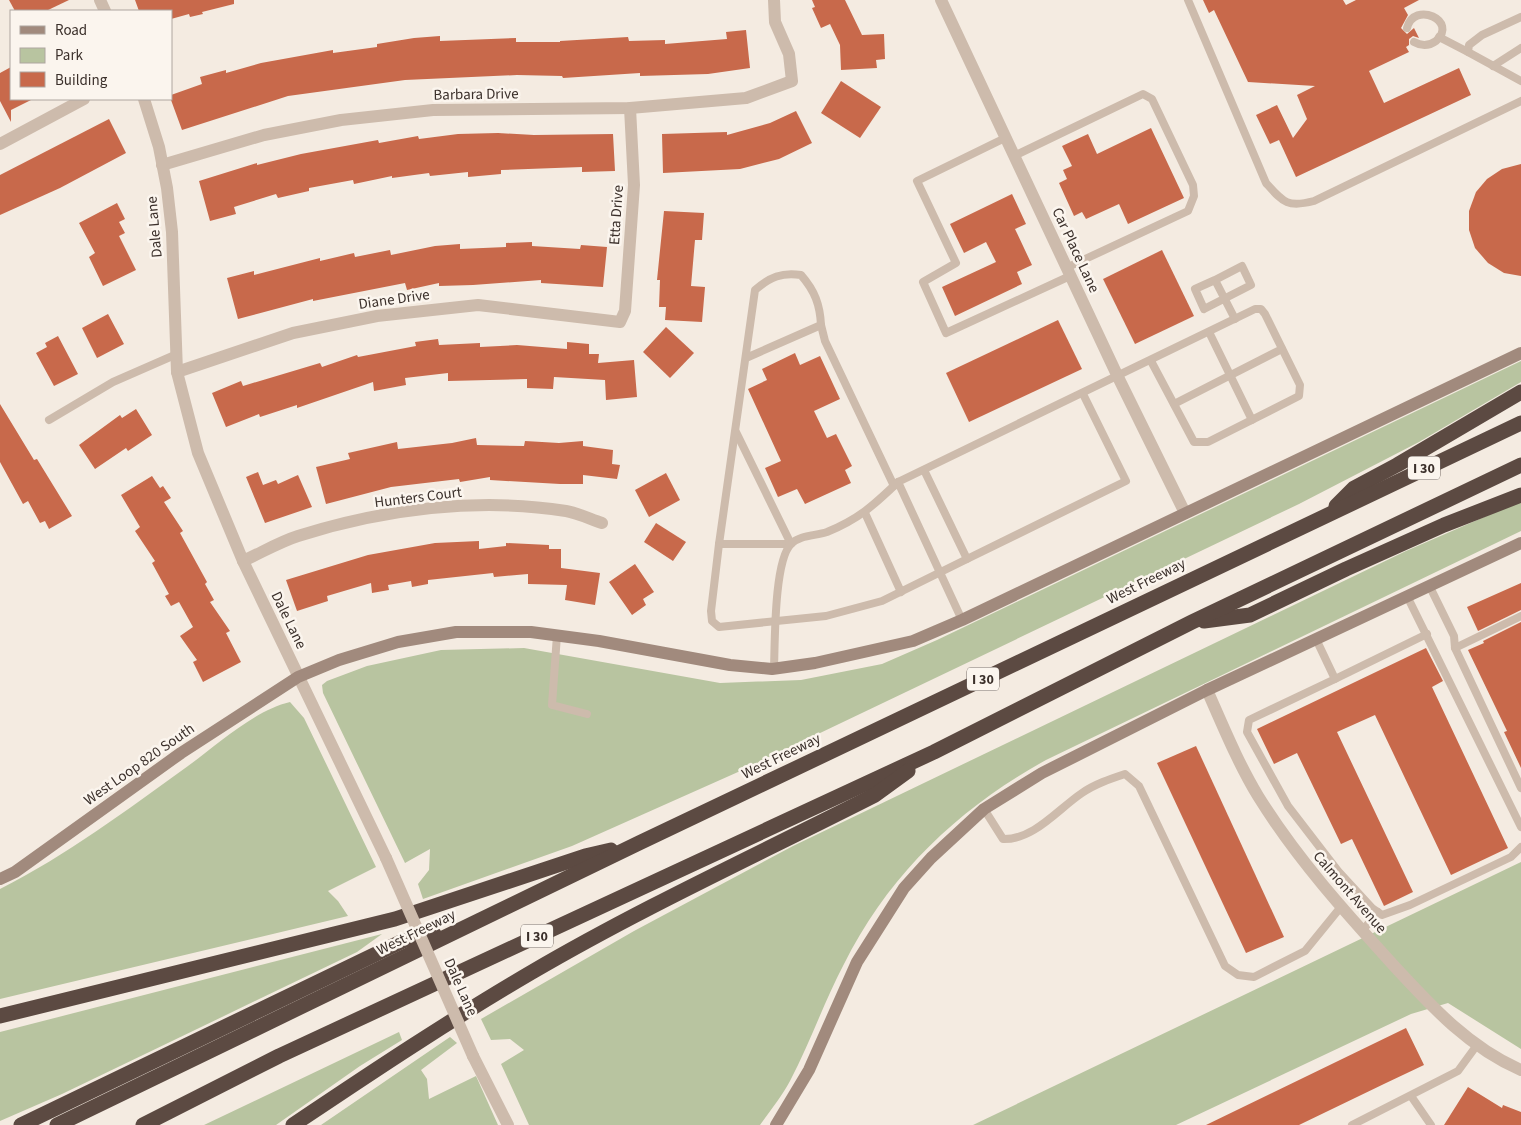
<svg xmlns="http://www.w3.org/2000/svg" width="1521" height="1125" viewBox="0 0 1521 1125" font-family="'Source Sans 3',sans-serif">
<rect width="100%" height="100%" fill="#f4ebe1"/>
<g fill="#b8c4a0">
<polygon points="1521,361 1521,382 1419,442 1299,504 747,768 572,846 423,899 418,884 429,870 430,849 405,863 323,693 322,685 327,681 367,666 441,650 524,648 720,683 801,680 882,664 937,640"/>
<path d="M1521 501V531L1046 760C959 808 889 874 844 964 824 1002 810 1043 790 1081 782 1096 770 1111 760 1125H529L501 1064 524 1050 510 1039 491 1040 481 1019 634 931 793 846 1406 551Z"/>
<path d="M290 702 304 718 376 867 328 891 338 901 348 916 0 999V889C67 855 127 810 188 766 217 745 255 710 290 702Z"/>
<polygon points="1521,862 1521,1049 1448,1003 1411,1014 1176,1125 973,1125"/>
<polygon points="382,934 357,952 62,1094 0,1121 0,1032"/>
<polygon points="399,1032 402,1040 360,1066 276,1125 204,1125"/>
<polygon points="450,1037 457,1043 421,1070 427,1079 429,1099 476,1076 498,1125 321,1125"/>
</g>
<g fill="#c8694b">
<polygon points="9,0 69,0 46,11 15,11"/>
<polygon points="135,0 234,0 234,4 202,12 203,14 190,17 189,14 171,19 171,11 139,11"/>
<polygon points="812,0 845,0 862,35 884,34 885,59 876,60 877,68 841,70 840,45 830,24 821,28 812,8 815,7"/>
<polygon points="1203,0 1343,0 1346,5 1356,0 1419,0 1404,8 1408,15 1401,28 1407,34 1414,28 1419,38 1413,36 1409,39 1409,45 1406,47 1409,52 1369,71 1384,103 1459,68 1471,95 1296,177 1279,140 1270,144 1256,115 1277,105 1293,138 1307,119 1297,95 1315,86 1248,82 1214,10 1209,13"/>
<polygon points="746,30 750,68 708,74 640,76 640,73 563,78 562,76 517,75 405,80 288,96 182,130 171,100 171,95 202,84 200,77 226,70 226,73 261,63 333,50 333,53 377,47 377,44 414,38 440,36 440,41 516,38 516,42 560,42 560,41 628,37 629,41 665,40 665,44 727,39 726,32"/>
<polygon points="11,67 11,99 33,99 11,110 11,122 0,101 0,73"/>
<polygon points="841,81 881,107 860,138 821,113"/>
<polygon points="796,111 812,143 779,159 740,169 663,173 662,134 727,132 727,135 770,123"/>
<polygon points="109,119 126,153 60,188 0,215 0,175"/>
<polygon points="1151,128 1184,198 1128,224 1119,204 1086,219 1082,212 1074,216 1059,183 1067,179 1063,170 1072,166 1062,146 1088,134 1097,154"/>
<polygon points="498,133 534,135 613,134 615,171 582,172 582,167 501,170 501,174 468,177 468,172 430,176 429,173 392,178 392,176 354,184 353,180 309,188 309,191 278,198 276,194 234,207 236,214 210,221 199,181 257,163 257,165 301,154 378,140 379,143 418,136 419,139 458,134"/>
<polygon points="1521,164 1521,276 1504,273 1488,263 1475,248 1469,230 1469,211 1476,192 1487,179 1502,169"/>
<polygon points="1012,194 1026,224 1015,229 1032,265 1017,272 1022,284 955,316 942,287 996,262 986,242 964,253 950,224"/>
<polygon points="117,203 125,219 119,222 125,233 119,236 136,270 103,286 89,257 95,253 79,223"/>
<polygon points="664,211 704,213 702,240 695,240 691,286 705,287 702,322 665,320 666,307 659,307 660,280 657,280"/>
<polygon points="532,242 532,246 580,249 581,245 607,247 603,287 541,283 541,280 473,285 439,286 439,283 407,290 405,283 313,301 313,299 238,319 227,278 254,271 254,275 320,258 320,261 354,253 355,257 390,250 391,255 435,246 460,244 460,249 506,247 506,243"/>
<polygon points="1162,250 1194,316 1135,344 1103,279"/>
<polygon points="108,314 124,344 97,358 82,328"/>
<polygon points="1058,320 1082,369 969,422 946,373"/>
<polygon points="666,327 694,353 670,378 643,352"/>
<polygon points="58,336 78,374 54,386 36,353 47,347 45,343"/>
<polygon points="438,339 439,345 480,343 480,347 517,345 567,349 567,342 589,344 589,354 599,354 598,363 634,360 637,397 606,400 605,380 554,377 553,389 527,388 527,379 448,381 448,373 405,378 406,385 374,391 373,382 297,408 297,405 260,417 259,414 226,427 212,393 241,381 243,386 320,363 322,367 357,355 358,357 416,346 415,342"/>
<polygon points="795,353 800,365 820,356 840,399 814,411 827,438 836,434 852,466 845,470 851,483 805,504 797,489 778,497 765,468 781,461 748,389 767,380 762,369"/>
<polygon points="0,404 34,460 37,459 72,516 49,529 45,521 40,523 28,501 23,504 0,462"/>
<polygon points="136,409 152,435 128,451 126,448 95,469 79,445 120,415 122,418"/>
<polygon points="476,438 477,445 524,446 525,441 559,443 583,441 583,446 613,450 612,464 620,465 617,479 583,475 583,484 560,484 490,480 490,477 460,482 459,479 391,487 326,504 316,467 350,459 348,453 397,442 398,449 452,443"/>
<polygon points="258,472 263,485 276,480 278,484 298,475 312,507 265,523 246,477"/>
<polygon points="666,473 680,500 649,517 635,490"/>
<polygon points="152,476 160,488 163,486 171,498 164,502 183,531 180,533 207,582 205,584 214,600 210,602 230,631 226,633 241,662 203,682 193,662 197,660 180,636 193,627 179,602 171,606 165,596 169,594 152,563 155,561 135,531 140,527 121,495"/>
<polygon points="656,523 686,542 673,561 644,542"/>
<polygon points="479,541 479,549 506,546 506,543 549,545 549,549 561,549 561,568 600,573 595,605 565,600 567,585 528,584 528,574 494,577 493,573 428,580 428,584 412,587 411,581 388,585 389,590 372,593 371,583 327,596 328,601 297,611 286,580 368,555 435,543"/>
<polygon points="635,564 654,592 643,599 646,605 632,615 609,582"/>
<polygon points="1521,583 1521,610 1478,631 1467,607"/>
<polygon points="1521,622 1521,768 1504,732 1507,731 1468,650 1484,643 1483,641"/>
<polygon points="1426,648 1443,681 1432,687 1508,848 1451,875 1375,715 1337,732 1413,892 1384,906 1352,839 1341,844 1297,753 1274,764 1257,729"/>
<polygon points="1196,746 1284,937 1246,953 1157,763"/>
<polygon points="1406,1028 1424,1065 1386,1083 1299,1125 1206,1125"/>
<polygon points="1468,1087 1502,1108 1503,1105 1521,1112 1521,1125 1444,1125"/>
</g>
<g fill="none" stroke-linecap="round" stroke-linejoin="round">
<g stroke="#cdbbac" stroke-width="8">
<path d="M1188 0 1266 183C1283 202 1287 208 1314 201L1521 101"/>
<polyline points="1521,17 1482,35 1469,45 1468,52 1521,81"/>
<path d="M1407 28C1414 0 1459 21 1436 41 1429 46 1421 46 1414 42"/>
<polyline points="1439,37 1468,52"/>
<polyline points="1493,66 1521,48"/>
<polyline points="1005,138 917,181 956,263 923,282 946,333 1070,276"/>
<polyline points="1014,156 1143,94 1152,99 1193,185 1194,196 1188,211 1066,268"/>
<polyline points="1215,280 1195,289 1204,309 1251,285 1242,266 1215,280 1235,319"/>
<polyline points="821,325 825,341 894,486"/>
<polyline points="1209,332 1252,420"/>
<polyline points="1174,404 1282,349"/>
<polyline points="49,420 113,382 177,354"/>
<polyline points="736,432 791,544 719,544 711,611 712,621 719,627 826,616 882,601 967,559 924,470"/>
<polyline points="865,513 901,592"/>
<path d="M719 544 755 290C770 277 782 272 801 275 815 291 820 305 821 325L746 358"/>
<polyline points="967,559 1126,481 1083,394"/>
<polyline points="1429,585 1454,636 1455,648 1521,788"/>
<polyline points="1407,596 1521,827"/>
<polyline points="962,620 898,482 1255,309 1261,309 1265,314 1300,385 1299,396 1208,442 1194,442 1151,361"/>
<polyline points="557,635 552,705 587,714"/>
<polyline points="1316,639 1335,679 1249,720 1247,732 1288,806 1338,871 1372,908 1382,915 1410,905 1511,857 1521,847"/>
<polyline points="1455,648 1521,616"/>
<path d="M774 668C775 643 774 561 791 544 800 535 815 536 827 532 859 519 874 505 898 482"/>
<polyline points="1335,679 1427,634"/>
<path d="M984 809 1003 839C1034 840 1058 809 1082 793 1095 784 1110 779 1125 774L1139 786 1225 966 1238 975 1254 977 1305 951 1340 908"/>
<polyline points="1362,931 1378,912"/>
<polyline points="1411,1096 1431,1125"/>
<polyline points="1352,1125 1458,1071 1477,1045"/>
</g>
<g stroke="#cdbbac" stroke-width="12">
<polyline points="941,0 1118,377 1185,513"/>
<polyline points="0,144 84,99"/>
<polyline points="162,165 264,135 341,120 433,110 630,108 746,98 792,81 789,54 775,22 774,0"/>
<polyline points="177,372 293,333 377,316 478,305 620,322 625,311 634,185 630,108"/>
<path d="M243 561C261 553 279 542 298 536 383 509 478 497 566 511 578 513 590 519 602 523"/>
</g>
<g stroke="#cdbbac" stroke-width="12">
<polyline points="100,0 105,11"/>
<polyline points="144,99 159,147 167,188 172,232 177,372 198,453 243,561 386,858"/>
<path d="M1207 690C1223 726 1238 763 1258 796 1297 859 1346 913 1396 968 1433 1008 1470 1048 1521 1070"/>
<polyline points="473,1056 508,1125"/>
</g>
<g stroke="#a18a7d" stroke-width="12">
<polyline points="0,879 15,872 181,753 298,677 339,660 398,642 456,632 531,632 599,641 730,665 772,669 815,663 913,641 962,620 1521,353"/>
<polyline points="776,1125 809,1070 857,962 904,888 931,858 984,809 1042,773 1207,690 1521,543"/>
</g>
<g stroke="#5c4a42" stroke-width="15">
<polyline points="1336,506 1354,488 1397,465 1521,392"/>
<polyline points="1204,621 1250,615 1346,569 1444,525 1521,495"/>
<polyline points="0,1016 395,919 585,856 611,850"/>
<polyline points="21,1125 403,941 434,934"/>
<polyline points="57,1125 639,843 1521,423"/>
<polyline points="143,1125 279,1056 934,752 1192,622 1521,465"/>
<path d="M293 1125C372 1072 450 1020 532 972 643 907 761 853 875 795L908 771"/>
</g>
<polyline stroke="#cdbbac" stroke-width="12" points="386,858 473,1056"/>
</g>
<g text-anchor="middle" stroke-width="5" stroke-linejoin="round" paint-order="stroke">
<g fill="#fbf5ee" stroke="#756b66" stroke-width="1">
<rect x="1408" y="456.5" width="32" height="23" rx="4"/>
<rect x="967" y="667.5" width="32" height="23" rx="4"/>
<rect x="521" y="924.5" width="32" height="23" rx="4"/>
</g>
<g font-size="14" font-weight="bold" fill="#3b302b">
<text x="1424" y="473">I 30</text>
<text x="983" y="684">I 30</text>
<text x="537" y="941">I 30</text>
</g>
<g font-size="15" fill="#3b302b" stroke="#fbf5ee">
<text transform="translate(476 94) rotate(-1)" y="5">Barbara Drive</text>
<text transform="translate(616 215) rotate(-86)" y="5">Etta Drive</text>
<text transform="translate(154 227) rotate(-95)" y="5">Dale Lane</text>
<text transform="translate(1076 250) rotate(65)" y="5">Car Place Lane</text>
<text transform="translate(394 299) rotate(-8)" y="5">Diane Drive</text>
<text transform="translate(418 497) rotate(-7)" y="5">Hunters Court</text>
<text transform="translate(1146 581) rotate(-26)" y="5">West Freeway</text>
<text transform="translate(289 620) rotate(64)" y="5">Dale Lane</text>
<text transform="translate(781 756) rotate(-26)" y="5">West Freeway</text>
<text transform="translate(139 764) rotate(-35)" y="5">West Loop 820 South</text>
<text transform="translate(1350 892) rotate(49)" y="5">Calmont Avenue</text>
<text transform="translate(416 932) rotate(-26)" y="5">West Freeway</text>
<text transform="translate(461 987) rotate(66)" y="5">Dale Lane</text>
</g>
</g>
<rect x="10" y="10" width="162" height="90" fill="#fbf5ee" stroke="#aea6a0"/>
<rect x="20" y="26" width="25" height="8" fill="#a18a7d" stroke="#aea6a0"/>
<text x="55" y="35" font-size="15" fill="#3b302b">Road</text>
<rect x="20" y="48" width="25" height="15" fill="#b8c4a0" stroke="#aea6a0"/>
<text x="55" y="60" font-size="15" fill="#3b302b">Park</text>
<rect x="20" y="72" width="25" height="15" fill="#c8694b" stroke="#aea6a0"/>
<text x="55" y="85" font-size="15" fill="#3b302b">Building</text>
</svg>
